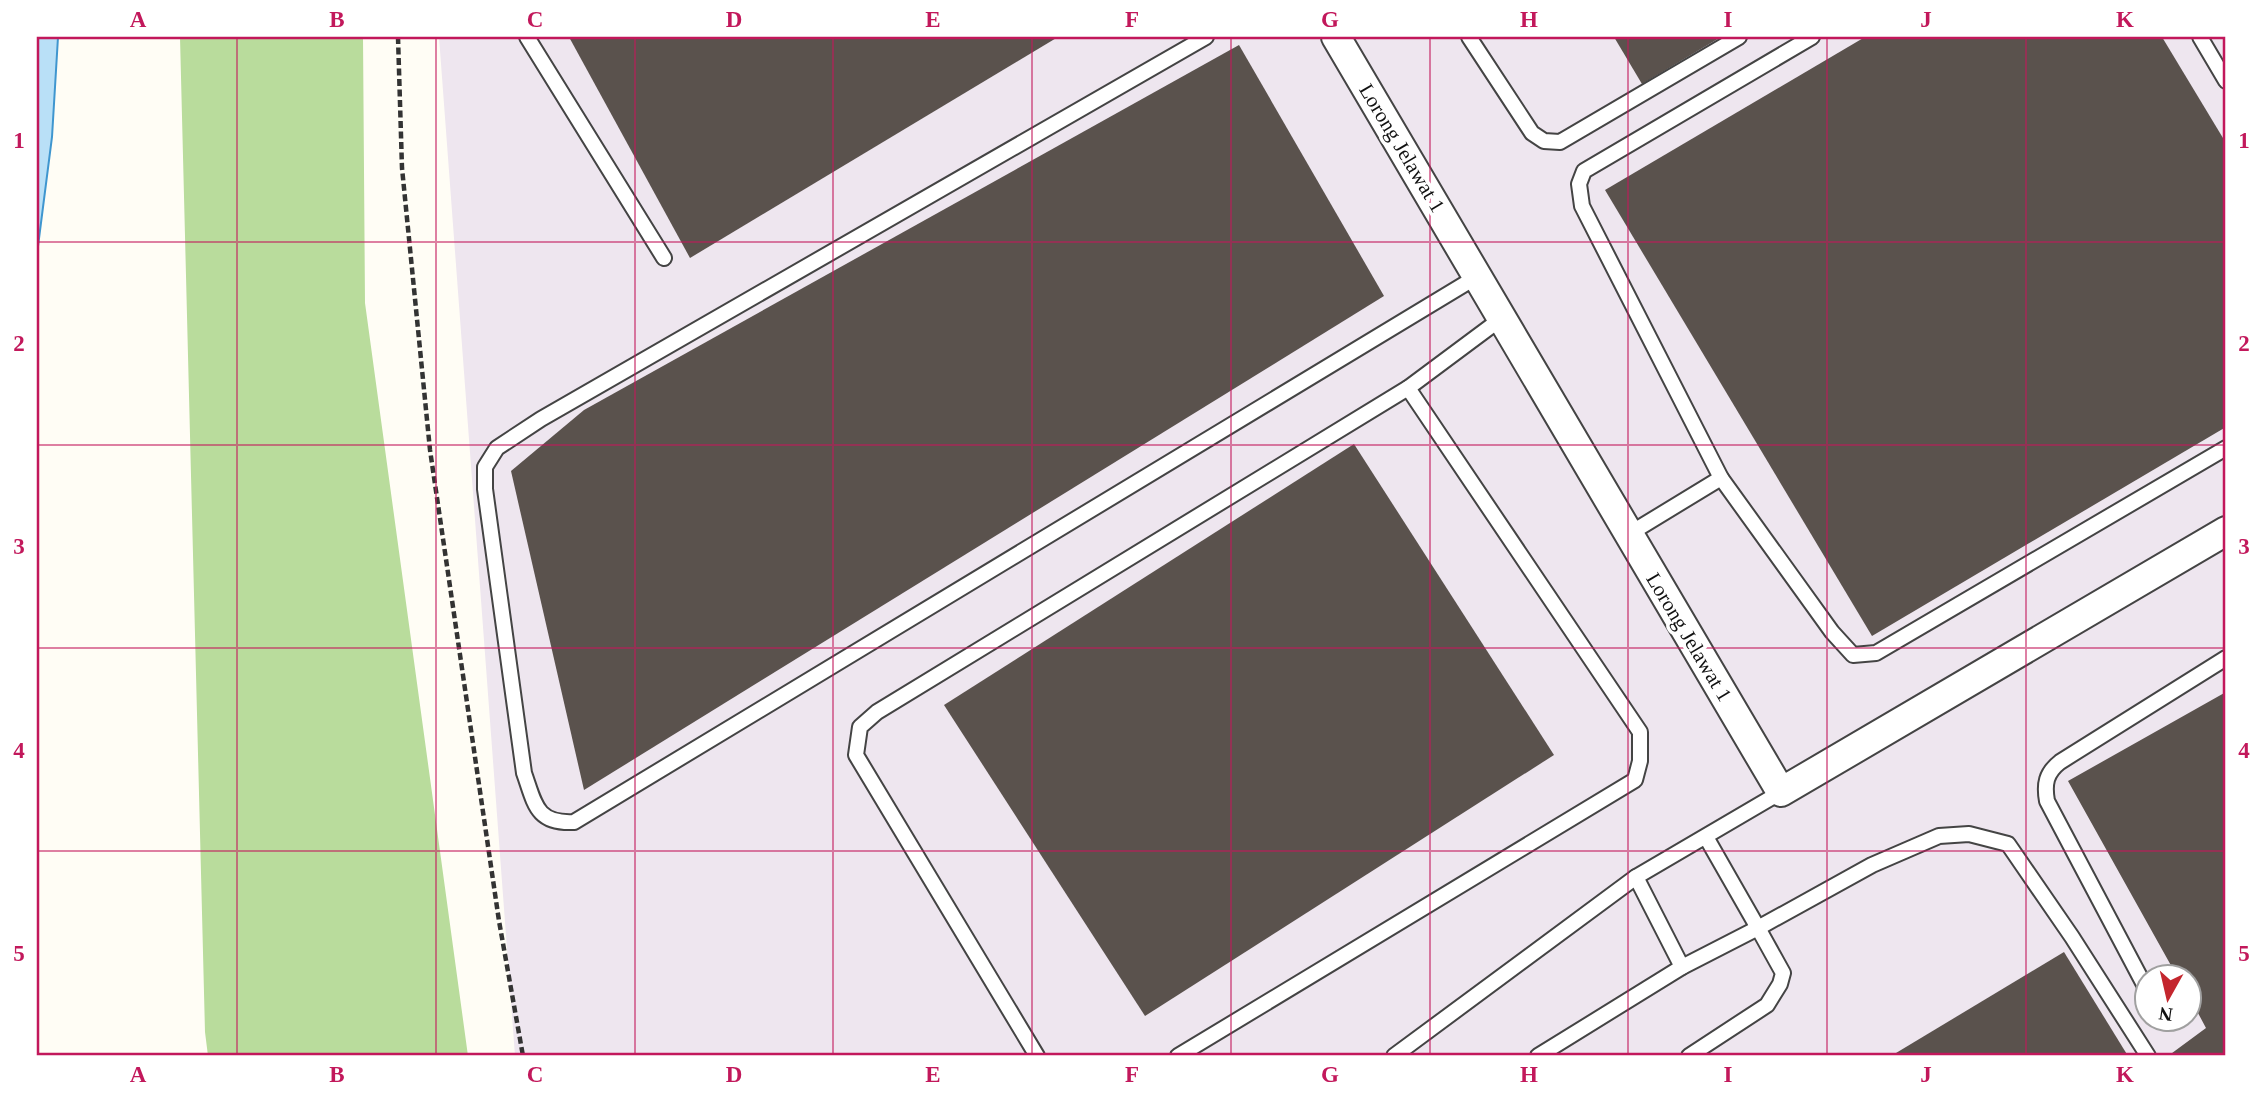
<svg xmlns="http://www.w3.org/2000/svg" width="2263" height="1093" viewBox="0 0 2263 1093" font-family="Georgia,serif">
<rect width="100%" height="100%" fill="#fffdf5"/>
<path fill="#eee6ef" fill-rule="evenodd" d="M439 37H2226V1056H515ZM2148 978H2190V1020H2148Z"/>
<polygon fill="#b9dc9c" points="180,37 363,37 365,303 468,1056 208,1056 205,1032"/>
<polygon fill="#b9e0f7" stroke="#3f96cf" stroke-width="2" points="37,37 58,37 52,137 37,254"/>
<g fill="#5a524d">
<polygon points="569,37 1058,37 690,258"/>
<polygon points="1614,37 1721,37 1642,84"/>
<polygon points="1865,37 2162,37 2226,143 2226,427 1872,636 1605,190"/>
<polygon points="1239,45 1384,296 584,790 511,471 584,410"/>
<polygon points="1354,444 1554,755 1145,1016 944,705"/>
<polygon points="2226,692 2226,1056 2168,1056 2206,1028 2190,998 2190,978 2178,978 2068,781"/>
<polygon points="2064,952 2128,1056 1891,1056"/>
</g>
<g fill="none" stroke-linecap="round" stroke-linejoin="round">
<defs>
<g id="lane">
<polyline points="527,37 664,258"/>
<path d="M1206 37 541 419 497 448 485 467V489L524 773C535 804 536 824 574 822L1478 276"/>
<polyline points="1469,37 1532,133 1544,141 1560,142 1739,37"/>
<polyline points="2200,37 2226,81"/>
<polyline points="1721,478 1832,632 1853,655 1876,653 2226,448"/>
<polyline points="1629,534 1721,478 1582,206 1579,184 1584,171 1812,37"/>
<polyline points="1706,837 1758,928 1872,865 1939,836 1969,834 2008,844 2072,937 2148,1056"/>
<polyline points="1636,877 1682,967"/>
<path d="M2148 992 2047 801C2044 784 2046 773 2060 762L2226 658"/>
<polyline points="1037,1056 856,755 860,727 877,712 1408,388 1502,318"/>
<polyline points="1178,1056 1635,780 1640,761 1640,732 1408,388"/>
<polyline points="1394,1056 1636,877 1781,792"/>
<polyline points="1538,1056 1682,967 1758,928 1783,973 1780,984 1767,1005 1689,1056"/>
</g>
<polyline id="street" points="1336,37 1781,792 2226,531"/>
</defs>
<use href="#lane" stroke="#444" stroke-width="18"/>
<use href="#street" stroke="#444" stroke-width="32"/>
<polyline stroke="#333" stroke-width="4.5" stroke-dasharray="7 3.5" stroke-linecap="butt" points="398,37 402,168 430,450 499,921 523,1056"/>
<use href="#lane" stroke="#fff" stroke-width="14"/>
<use href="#street" stroke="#fff" stroke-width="28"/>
</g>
<path fill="none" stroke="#c2185b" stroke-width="2" stroke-opacity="0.55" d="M237 37V1056M436 37V1056M635 37V1056M833 37V1056M1032 37V1056M1231 37V1056M1430 37V1056M1628 37V1056M1827 37V1056M2026 37V1056M37 242H2226M37 445H2226M37 648H2226M37 851H2226"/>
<g text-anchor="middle" stroke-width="7" stroke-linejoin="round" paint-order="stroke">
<g font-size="21" fill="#111" stroke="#fff">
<text transform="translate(1402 148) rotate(59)" y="7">Lorong Jelawat 1</text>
<text transform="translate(1689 637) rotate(59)" y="7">Lorong Jelawat 1</text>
</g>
</g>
<rect width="2263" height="1093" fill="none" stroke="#ffffff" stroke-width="77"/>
<g transform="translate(2168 998) rotate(188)"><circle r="33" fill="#ffffff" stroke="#a0a0a0" stroke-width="2"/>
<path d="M0-5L12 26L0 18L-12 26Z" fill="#c4262e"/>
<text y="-10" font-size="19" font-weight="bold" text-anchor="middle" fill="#111111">N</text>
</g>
<rect x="38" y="38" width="2186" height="1016" fill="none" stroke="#c2185b" stroke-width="2.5"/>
<g font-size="23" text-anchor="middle" font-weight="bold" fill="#c2185b">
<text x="138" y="27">A</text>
<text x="337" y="27">B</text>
<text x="535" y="27">C</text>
<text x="734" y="27">D</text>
<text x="933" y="27">E</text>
<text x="1132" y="27">F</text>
<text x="1330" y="27">G</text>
<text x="1529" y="27">H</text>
<text x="1728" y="27">I</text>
<text x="1926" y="27">J</text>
<text x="2125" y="27">K</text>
<text x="19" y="148">1</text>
<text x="2244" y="148">1</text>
<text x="19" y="351">2</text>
<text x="2244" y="351">2</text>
<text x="19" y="554">3</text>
<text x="2244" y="554">3</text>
<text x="19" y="758">4</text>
<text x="2244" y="758">4</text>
<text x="19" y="961">5</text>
<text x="2244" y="961">5</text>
<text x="138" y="1082">A</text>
<text x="337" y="1082">B</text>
<text x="535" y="1082">C</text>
<text x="734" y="1082">D</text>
<text x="933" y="1082">E</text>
<text x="1132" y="1082">F</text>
<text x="1330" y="1082">G</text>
<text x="1529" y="1082">H</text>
<text x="1728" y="1082">I</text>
<text x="1926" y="1082">J</text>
<text x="2125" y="1082">K</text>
</g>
</svg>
